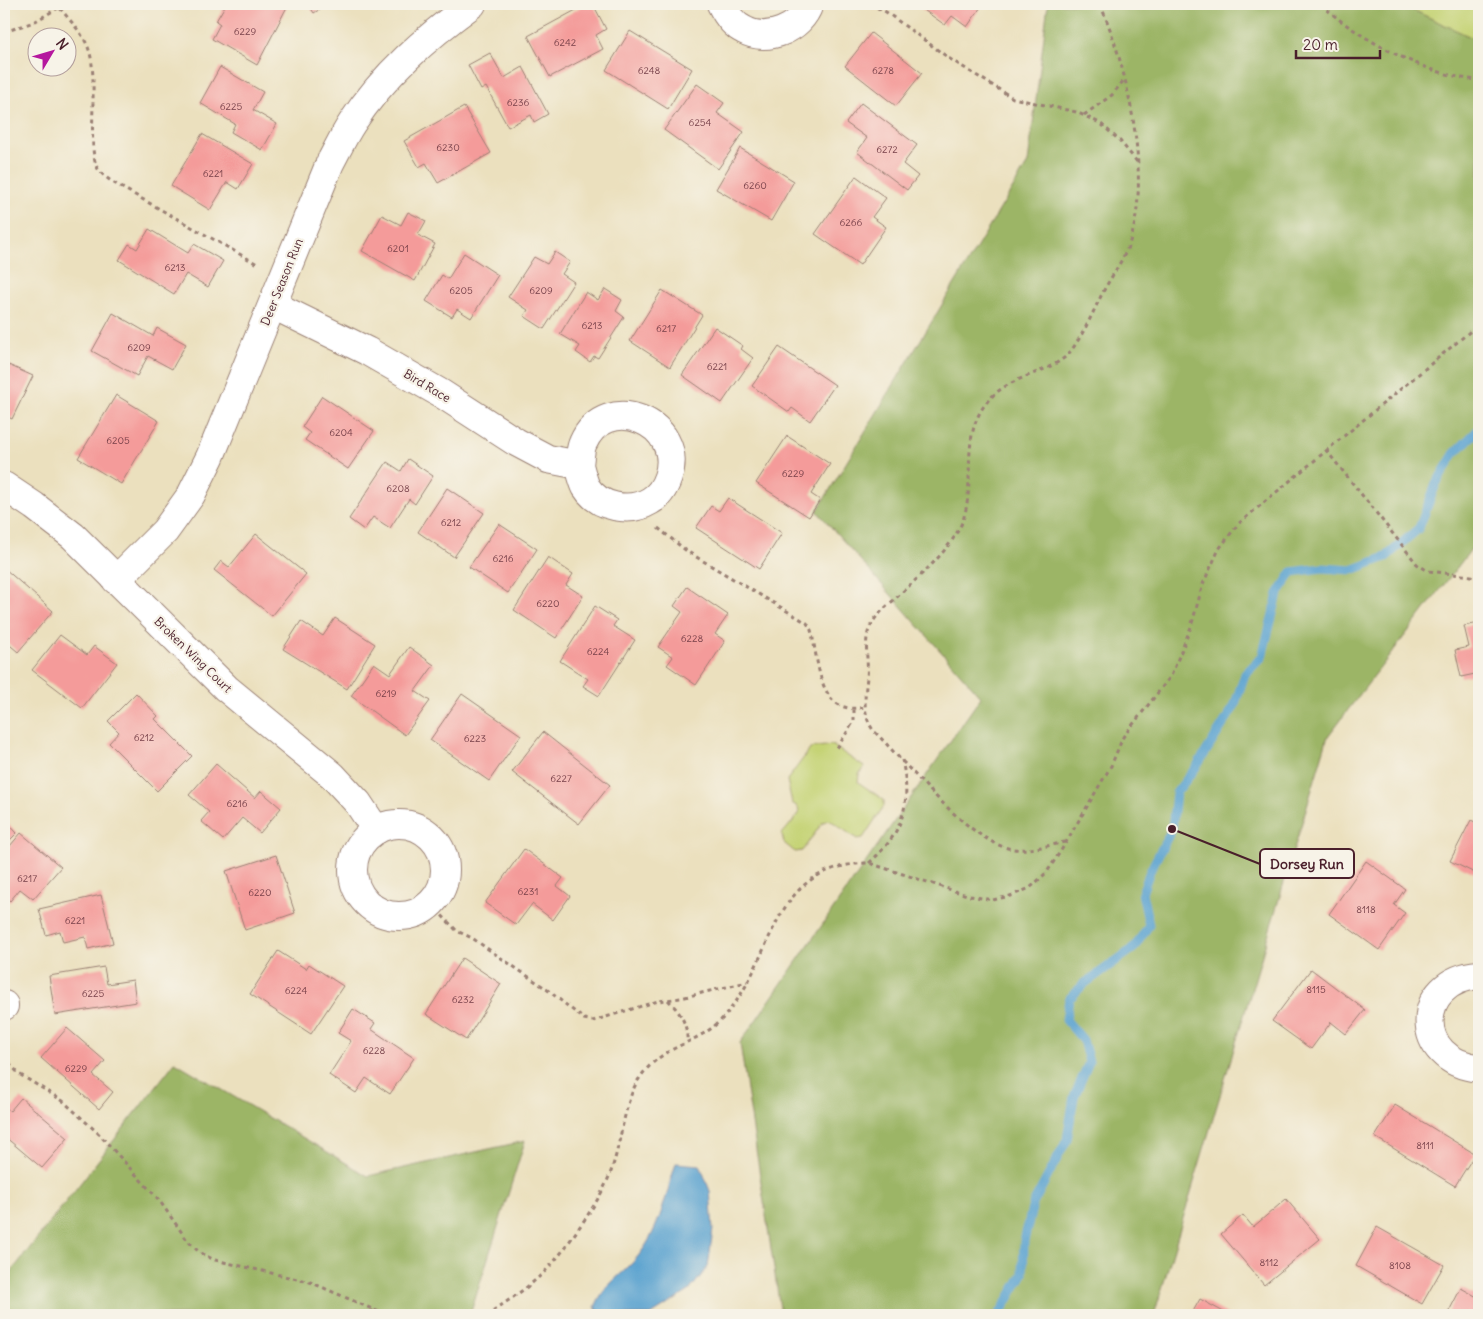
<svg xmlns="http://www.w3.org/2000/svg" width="1483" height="1319" viewBox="0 0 1483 1319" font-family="Delius,sans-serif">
<rect width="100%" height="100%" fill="#f7f3e8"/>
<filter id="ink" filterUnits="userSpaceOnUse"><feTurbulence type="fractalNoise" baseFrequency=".02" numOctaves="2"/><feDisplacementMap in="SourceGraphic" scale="10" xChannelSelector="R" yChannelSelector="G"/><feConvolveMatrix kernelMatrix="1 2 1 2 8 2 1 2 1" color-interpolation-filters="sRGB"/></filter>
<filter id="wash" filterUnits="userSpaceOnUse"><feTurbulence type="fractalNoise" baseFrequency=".0096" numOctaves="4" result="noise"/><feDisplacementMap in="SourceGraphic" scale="20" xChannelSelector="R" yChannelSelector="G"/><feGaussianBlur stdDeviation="1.12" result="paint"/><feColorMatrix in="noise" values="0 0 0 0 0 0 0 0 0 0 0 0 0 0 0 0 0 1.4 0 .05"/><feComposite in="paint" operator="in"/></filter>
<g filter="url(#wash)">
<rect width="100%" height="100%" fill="#ebe0be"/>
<g fill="#c5d375" stroke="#887950">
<polygon points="1400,4 1479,4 1479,41"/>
<polygon points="832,745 864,767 859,774 858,782 884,800 884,806 863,838 857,839 830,820 823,822 802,851 795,852 784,843 782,834 799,814 798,807 792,803 787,780 811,748"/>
</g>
<g fill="#9cb566" stroke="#736a48">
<polygon points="1048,4 1400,4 1479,41 1479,539 1328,736 1154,1315 781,1315 740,1043 981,697 817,511 1028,163"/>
<polygon points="175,1062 368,1176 525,1141 470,1315 12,1315 4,1308 4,1281"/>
</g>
<path fill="#59a1cf" stroke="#52607d" d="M676 1163 700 1165 710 1191 713 1229 708 1267 689 1291 651 1315H600L595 1307C605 1282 624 1275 639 1255 660 1228 666 1195 676 1163Z"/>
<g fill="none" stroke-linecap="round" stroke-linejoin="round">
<polyline stroke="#59a1cf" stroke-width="9" points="999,1315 1023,1274 1024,1241 1033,1204 1067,1140 1074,1097 1089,1062 1083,1040 1066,1020 1069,999 1084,984 1134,948 1149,925 1142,893 1150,871 1172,829 1176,793 1197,766 1234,707 1245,674 1262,657 1278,594 1292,572 1322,568 1352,570 1386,557 1419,528 1436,484 1454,454 1479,429"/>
</g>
<g id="blocks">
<g fill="#f49b9a">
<polygon points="226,4 288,5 257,65 212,39 220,24 216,21"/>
<polygon points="308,4 328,4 314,13"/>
<polygon points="587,4 593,4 606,29 596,35 603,49 550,77 528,36"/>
<polygon points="920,4 983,4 967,27 952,16 945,25 918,6"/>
<polygon points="630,31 692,69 668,109 606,70"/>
<polygon points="871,33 922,73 896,106 845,66"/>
<polygon points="490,53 504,78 523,67 548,114 534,122 531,115 508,127 486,87 481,90 468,65"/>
<polygon points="220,67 263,92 253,110 277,124 262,150 231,132 235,124 200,103"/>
<polygon points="697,84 724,103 717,113 744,132 718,169 664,130"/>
<polygon points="861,103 917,145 903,164 918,176 907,190 857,152 867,138 846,123"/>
<polygon points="464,107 491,153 438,183 426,163 419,167 404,141"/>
<polygon points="202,134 253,164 238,189 227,182 210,210 171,186"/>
<polygon points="740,148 794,181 771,221 716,189"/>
<polygon points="856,176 886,198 872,217 886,227 860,265 815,234"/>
<polygon points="408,212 426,221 418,235 435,244 415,281 362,251 382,215 401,225"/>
<polygon points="149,229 188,253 194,244 223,261 208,287 186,274 174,294 119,260 129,244 137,249"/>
<polygon points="555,252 570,262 562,274 574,282 544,329 524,316 528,310 508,297 534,257 547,264"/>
<polygon points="464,253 498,275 471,318 457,309 452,317 426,301 442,275 448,279"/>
<polygon points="605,289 622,300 616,311 624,317 598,358 594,356 590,362 576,352 580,346 560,334 586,292 598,300"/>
<polygon points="662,290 702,315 670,367 630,341"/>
<polygon points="113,313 153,336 157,328 186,344 172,369 148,356 137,376 92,351"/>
<polygon points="715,327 743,346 741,349 753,358 722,403 682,375"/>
<polygon points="779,347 835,385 810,421 792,408 789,412 752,386"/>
<polygon points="4,363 33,376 12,419 4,415"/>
<polygon points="116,395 159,421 121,484 78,458"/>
<polygon points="322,396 374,431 348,469 305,440 310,433 302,427"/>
<polygon points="787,436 830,464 811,494 820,500 809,517 756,483"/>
<polygon points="408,459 433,476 415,504 409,499 390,528 373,517 364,530 349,519 387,462 401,471"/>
<polygon points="447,488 484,513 454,557 418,532"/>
<polygon points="728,498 782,533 759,569 696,528 711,506 719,511"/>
<polygon points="499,524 537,549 508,593 469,567"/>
<polygon points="256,534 306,574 272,616 214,570 221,561 229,567"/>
<polygon points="548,557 573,574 566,585 583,596 556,638 514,610"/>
<polygon points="4,568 53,611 18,652 4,640"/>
<polygon points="687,587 728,615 715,634 725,641 696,685 667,665 673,657 658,647 682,612 674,606"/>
<polygon points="595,606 617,620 613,626 635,640 599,696 583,686 588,679 560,661"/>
<polygon points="335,618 375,644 347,689 283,649 301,621 323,636"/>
<polygon points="1479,623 1479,689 1478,689 1475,674 1461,677 1455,650 1469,647 1464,626"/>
<polygon points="60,635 87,655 94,646 117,663 82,708 32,670"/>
<polygon points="409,647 434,665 415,691 430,701 405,735 351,696 374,663 390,674"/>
<polygon points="136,693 158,716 155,719 192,756 157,791 109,743 119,732 108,721"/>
<polygon points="462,694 521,735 489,781 430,740"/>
<polygon points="543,732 610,785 579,824 512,772"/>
<polygon points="216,764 255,798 261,791 281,808 260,833 242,818 223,840 201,821 209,812 189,795"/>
<polygon points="4,819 17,833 4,846"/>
<polygon points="1471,820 1479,824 1479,875 1450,861"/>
<polygon points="21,833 61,867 33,899 20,889 10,901 4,896 4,853"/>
<polygon points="524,849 563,878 557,886 570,896 553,920 532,904 516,925 485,903"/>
<polygon points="276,855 295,913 245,930 226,871"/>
<polygon points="1366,861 1405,889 1394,905 1405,913 1379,950 1329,914"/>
<polygon points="101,895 113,943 88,949 85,937 63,942 60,931 46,935 39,909"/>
<polygon points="278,951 306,969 309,964 343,986 311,1034 250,994"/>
<polygon points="462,958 501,984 466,1040 426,1014"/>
<polygon points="104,967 107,984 133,980 136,1002 55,1015 49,976"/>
<polygon points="1311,969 1365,1010 1346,1034 1331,1022 1311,1049 1272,1021"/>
<polygon points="353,1009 375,1023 371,1029 414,1058 390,1094 366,1078 356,1093 329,1075 351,1041 338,1033"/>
<polygon points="67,1028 105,1061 93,1075 113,1092 99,1109 41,1058"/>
<polygon points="21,1098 68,1138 42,1168 4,1136 4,1106 10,1111"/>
<polygon points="1395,1105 1475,1154 1455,1186 1375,1137"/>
<polygon points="1286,1199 1320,1239 1264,1285 1221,1234 1243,1215 1253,1227"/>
<polygon points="1377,1227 1444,1265 1422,1304 1356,1266"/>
<polygon points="1461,1288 1479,1298 1479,1315 1447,1315"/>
<polygon points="1200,1299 1229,1315 1191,1315"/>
</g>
</g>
</g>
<g filter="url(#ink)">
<use href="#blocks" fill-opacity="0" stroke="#9a8074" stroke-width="1"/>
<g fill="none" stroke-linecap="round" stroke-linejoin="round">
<defs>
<g id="minor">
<path d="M721 4C726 14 733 25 744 30 767 43 801 29 809 4"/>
<path d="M273 305 367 351 442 394 516 442 548 459 579 465C581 472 583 481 586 487 599 508 630 513 650 501 659 496 665 486 668 477 686 422 606 390 583 443 580 449 580 458 579 465"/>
<polyline points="4,486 34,506 73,536 226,688 332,775 358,803 376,830"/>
<path d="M116 580 165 531 191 495 210 457 330 163C337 150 344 135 352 123 383 75 427 37 472 4"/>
<circle cx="399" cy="870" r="46"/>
<path d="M1479 975C1413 980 1413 1062 1479 1068"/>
<polyline points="4,1005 4,1006"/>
</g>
</defs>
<use href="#minor" stroke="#9a8074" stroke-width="30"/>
<g stroke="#9a8074" stroke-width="3" stroke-dasharray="4 4" stroke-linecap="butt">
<polyline points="870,4 886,12 950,59 1013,98 1076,112 1100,123 1120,141 1138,163"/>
<path d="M1321 4C1356 38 1430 77 1479 80"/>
<path d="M60 8C70 21 84 34 89 50 99 79 86 151 98 169 104 177 111 181 119 186L259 265"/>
<polyline points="4,32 34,22 65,4"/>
<polyline points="1084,115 1112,95 1124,80"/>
<polyline points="1326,450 1417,564 1428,571 1479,577"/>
<path d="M658 528 688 552 807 623 811 630C819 660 817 718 865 707"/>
<polyline points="837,748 854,721 854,710"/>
<path d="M1065 842C1047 846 1022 853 1004 847 963 834 905 762 873 730 862 714 865 696 867 677 869 661 863 642 870 627 875 616 886 607 895 599 918 577 945 556 960 527 979 487 957 439 987 402 1008 375 1051 374 1069 353 1083 336 1092 314 1102 294 1111 276 1126 257 1131 238 1151 174 1127 65 1100 4"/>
<path d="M869 863C903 833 912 805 902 760"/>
<polyline points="431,904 457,931 472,938 545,988 584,1019 593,1021 658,1001 681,998 747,982"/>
<path d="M668 1000C680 1012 688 1024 687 1042"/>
<polyline points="4,1057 19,1074 63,1101 98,1133 159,1200 187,1240 200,1253 215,1260 310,1282 386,1315"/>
<polyline points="371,1310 376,1315"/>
<path d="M486 1315C508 1301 533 1285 551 1265 563 1252 573 1236 583 1222 596 1203 608 1184 614 1162 621 1139 626 1097 639 1079 662 1044 695 1046 721 1020 778 961 765 866 869 863L970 896 993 900 1010 896 1030 888 1047 872 1062 849 1111 766 1123 737 1171 676 1191 627 1203 584 1219 549 1238 524 1479 324"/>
</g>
<use href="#minor" stroke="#fff" stroke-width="28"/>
</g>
</g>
<g text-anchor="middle" stroke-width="4.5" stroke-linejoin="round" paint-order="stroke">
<g font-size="10" fill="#743e47">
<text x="245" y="35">6229</text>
<text x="565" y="46">6242</text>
<text x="649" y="74">6248</text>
<text x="883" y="74">6278</text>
<text x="518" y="106">6236</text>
<text x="231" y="110">6225</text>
<text x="700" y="126">6254</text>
<text x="448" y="151">6230</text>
<text x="887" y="153">6272</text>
<text x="213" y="177">6221</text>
<text x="755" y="189">6260</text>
<text x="851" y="226">6266</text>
<text x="398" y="252">6201</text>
<text x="175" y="271">6213</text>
<text x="461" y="294">6205</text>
<text x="541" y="294">6209</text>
<text x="592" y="329">6213</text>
<text x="666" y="332">6217</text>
<text x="139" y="351">6209</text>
<text x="717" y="370">6221</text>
<text x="341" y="436">6204</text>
<text x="118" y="444">6205</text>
<text x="793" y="477">6229</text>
<text x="398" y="492">6208</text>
<text x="451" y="526">6212</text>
<text x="503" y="562">6216</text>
<text x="548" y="607">6220</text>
<text x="692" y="642">6228</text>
<text x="598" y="655">6224</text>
<text x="386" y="697">6219</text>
<text x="144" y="741">6212</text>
<text x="475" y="742">6223</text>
<text x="561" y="782">6227</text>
<text x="237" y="807">6216</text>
<text x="27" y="882">6217</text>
<text x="528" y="895">6231</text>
<text x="260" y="896">6220</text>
<text x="1366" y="913">8118</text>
<text x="75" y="924">6221</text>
<text x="1316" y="993">8115</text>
<text x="296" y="994">6224</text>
<text x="93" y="997">6225</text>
<text x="463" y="1003">6232</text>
<text x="374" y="1054">6228</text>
<text x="76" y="1072">6229</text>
<text x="1425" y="1149">8111</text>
<text x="1269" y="1266">8112</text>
<text x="1400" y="1269">8108</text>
</g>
<g font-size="12" fill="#4a1f2b" stroke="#f7f3e8">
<text transform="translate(282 282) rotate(-68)" y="4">Deer Season Run</text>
<text transform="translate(427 386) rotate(31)" y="4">Bird Race</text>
<text transform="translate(193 655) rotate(44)" y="4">Broken Wing Court</text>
</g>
</g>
<path fill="none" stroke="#4a1f2b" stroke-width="2" d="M1172 829L1260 864"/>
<circle fill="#4a1f2b" stroke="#f7f3e8" stroke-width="2" cx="1172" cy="829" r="5"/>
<rect fill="#f7f3e8" stroke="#4a1f2b" stroke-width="2" x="1260" y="849" width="94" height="29" rx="5"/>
<g font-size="14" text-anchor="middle" font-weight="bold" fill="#4a1f2b">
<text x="1307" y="869">Dorsey Run</text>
</g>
<rect width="1483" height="1319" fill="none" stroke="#f7f3e8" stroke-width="20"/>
<g transform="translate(52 52) rotate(52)"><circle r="24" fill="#f7f3e8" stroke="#b29e9c"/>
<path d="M0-4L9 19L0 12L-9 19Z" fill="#b5179e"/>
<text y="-8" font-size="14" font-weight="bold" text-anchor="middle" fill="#4a1f2b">N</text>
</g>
<path d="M1296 50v8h84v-8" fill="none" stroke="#4a1f2b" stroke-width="2.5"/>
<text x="1303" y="50" font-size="15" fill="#4a1f2b" stroke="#f7f3e8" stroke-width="4" paint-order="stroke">20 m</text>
</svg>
